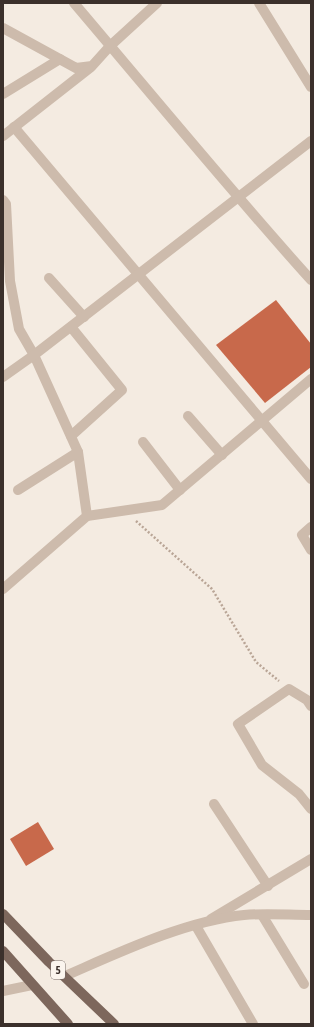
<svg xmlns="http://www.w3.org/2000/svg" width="314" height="1027" viewBox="0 0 314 1027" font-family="'Asap Condensed',sans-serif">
<rect width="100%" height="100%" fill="#f4ebe1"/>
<g fill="#c8694b">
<polygon points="276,300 311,344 311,367 265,403 216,345"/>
<polygon points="38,822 54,849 26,866 10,839"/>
</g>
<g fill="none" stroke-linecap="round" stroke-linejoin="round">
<polyline stroke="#b9a596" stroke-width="2.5" stroke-dasharray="2 2" stroke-linecap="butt" points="136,521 212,589 256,662 279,681"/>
<g stroke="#cdbbac" stroke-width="10">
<path d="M74 3C153 96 230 190 311 280"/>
<polyline points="259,3 311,87"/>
<polyline points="3,28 76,68 92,66 110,46 157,3"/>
<polyline points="3,94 60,59"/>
<polyline points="14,127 311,479"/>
<polyline points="3,136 91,67"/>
<polyline points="3,200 6,204 10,281 19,329 34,355 78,452 87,516 3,589"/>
<polyline points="49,278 84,317"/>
<polyline points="71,327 122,390 71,436"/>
<polyline points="3,377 34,355 311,141"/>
<polyline points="188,416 222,455"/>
<polyline points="143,442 180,490"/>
<polyline points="18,490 78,452"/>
<polyline points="87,516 162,505 311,379"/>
<polyline points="311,527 302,535 311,550"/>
<polyline points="311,706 307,700 289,689 238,724 262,765 299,794 311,809"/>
<polyline points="214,804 268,886"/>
<polyline points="262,915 304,984"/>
<polyline points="211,919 311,859"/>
<polyline points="196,926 253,1024"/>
<path d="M65 976C118 953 185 921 244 915 266 913 289 915 311 915"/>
<polyline points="3,991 32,985"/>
</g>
<g stroke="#7d675c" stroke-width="10">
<polyline points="3,914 49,962 114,1024"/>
<polyline points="3,951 68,1024"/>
</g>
</g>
<g text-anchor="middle" stroke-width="3.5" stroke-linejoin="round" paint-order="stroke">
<rect fill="#fbf5ee" stroke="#756b66" stroke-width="1" x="51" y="961" width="14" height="18" rx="3"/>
<g font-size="11" font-weight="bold" fill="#3b302b">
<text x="58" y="974">5</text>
</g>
</g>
<rect width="314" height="1027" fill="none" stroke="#3b302b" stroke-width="8"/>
</svg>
